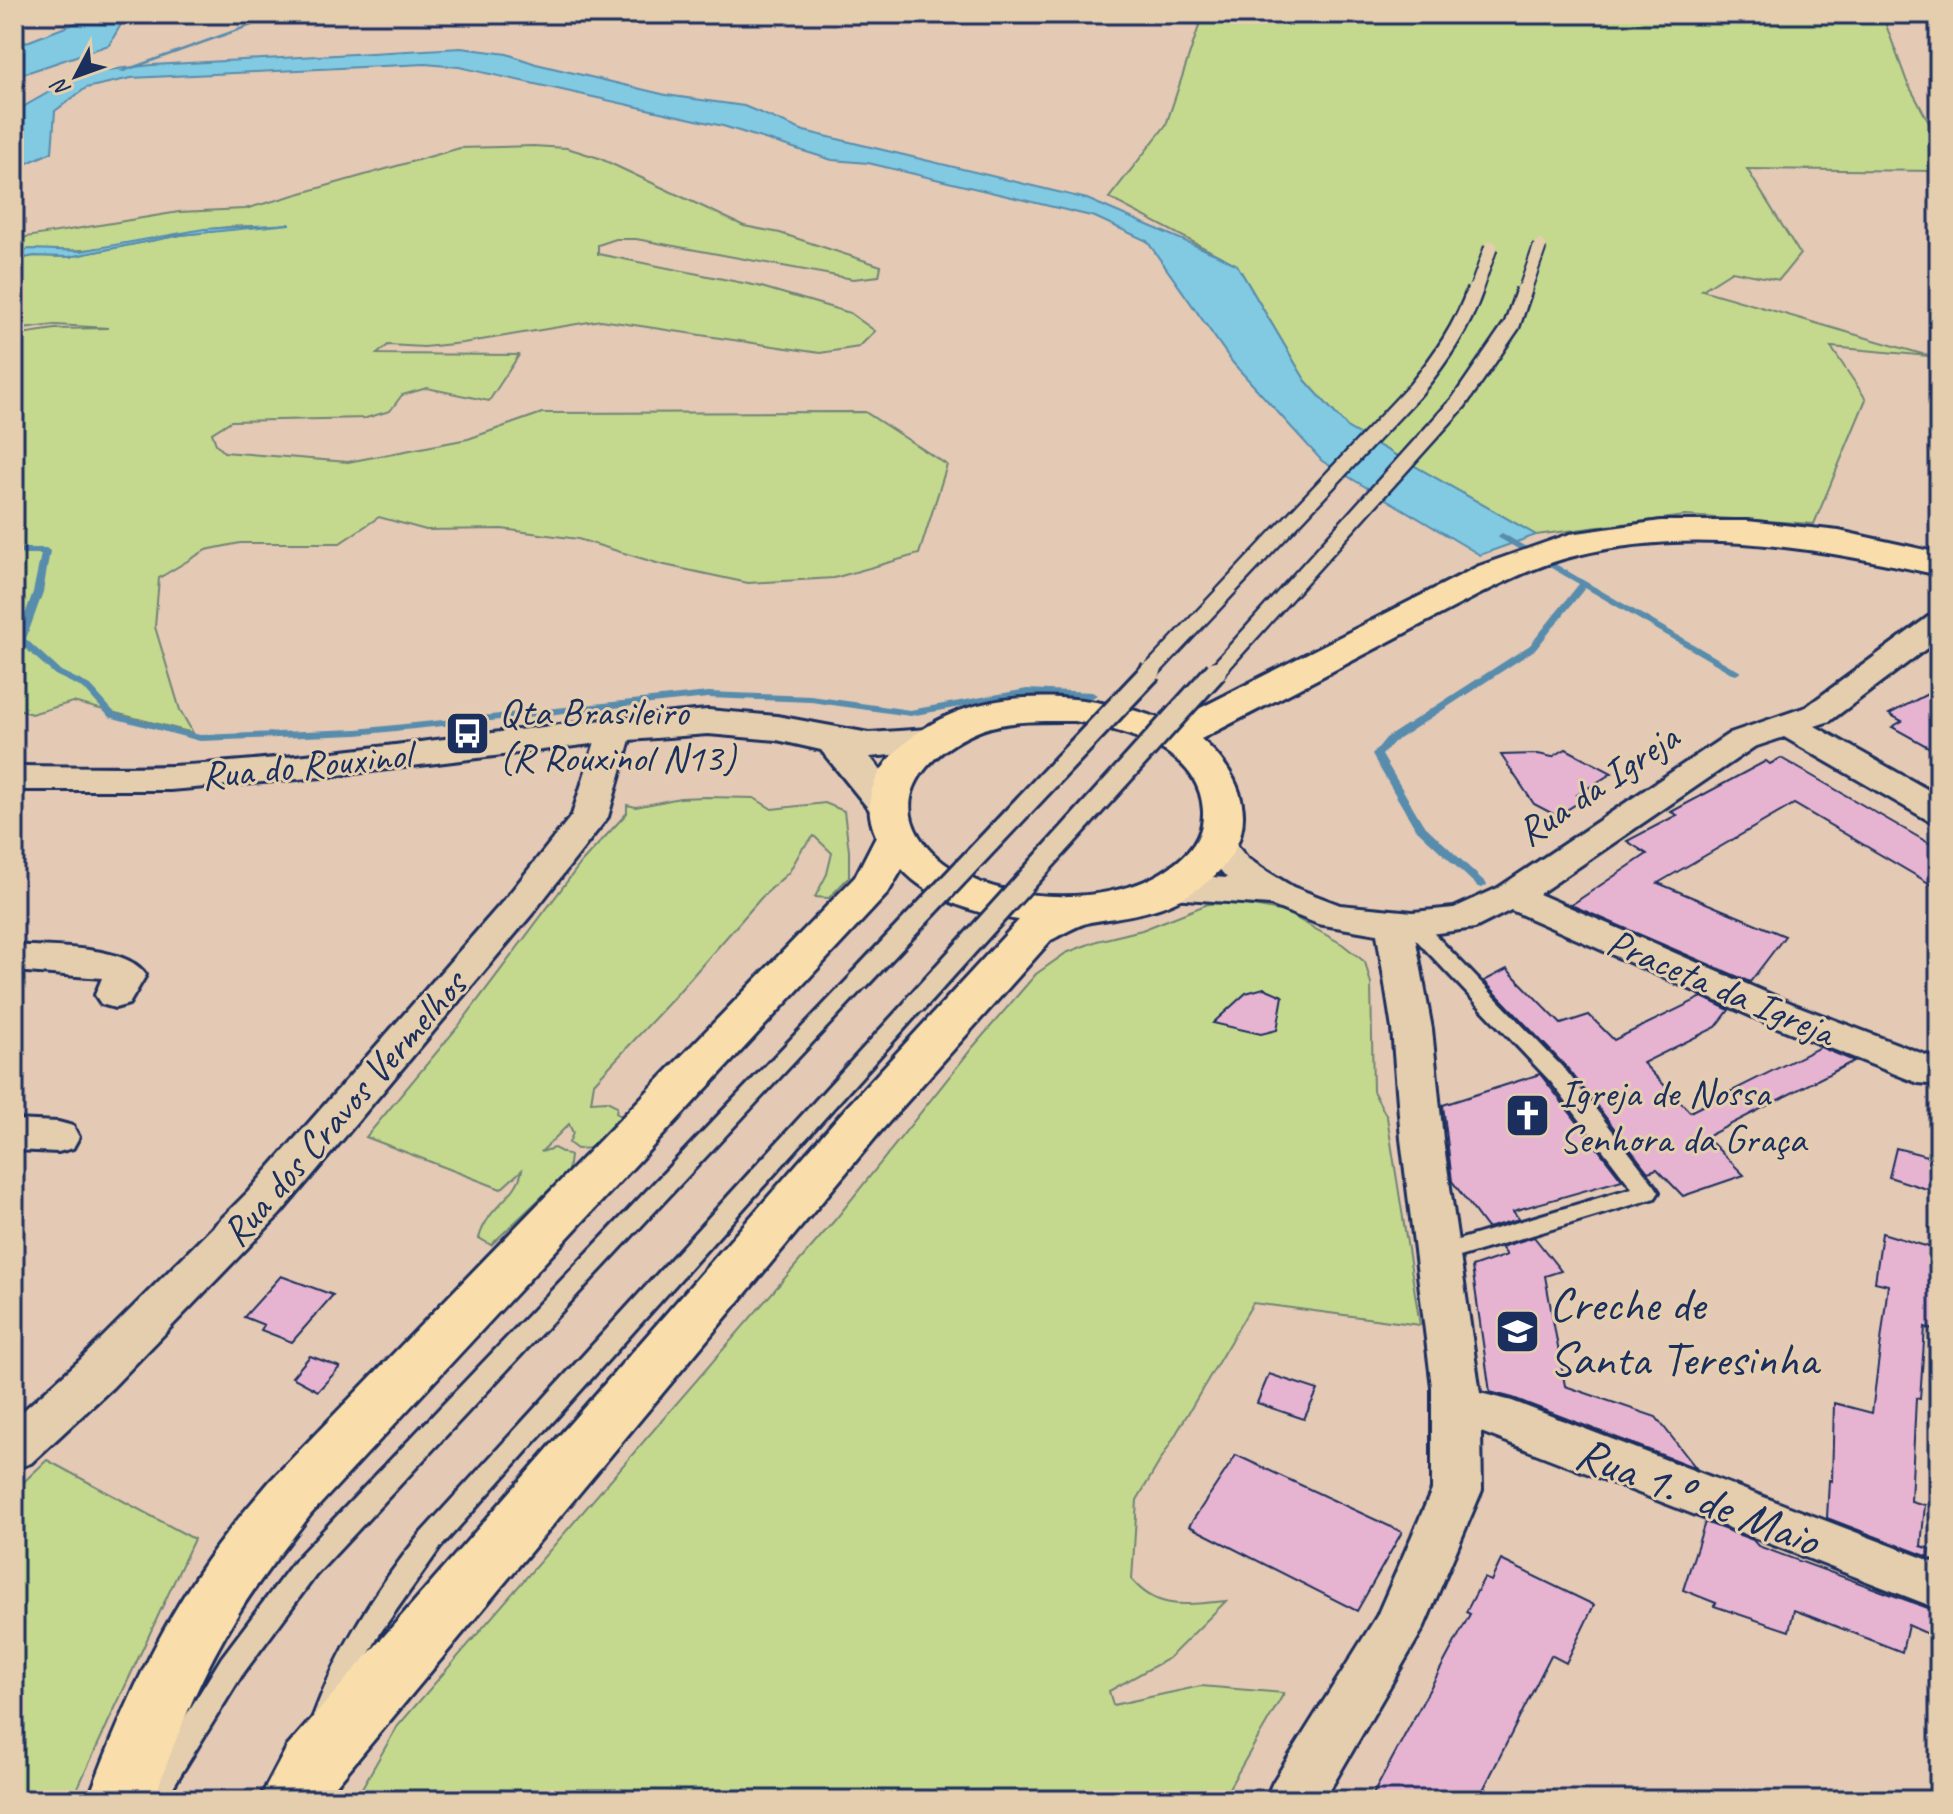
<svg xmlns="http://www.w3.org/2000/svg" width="1953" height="1814" viewBox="0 0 1953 1814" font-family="Caveat,sans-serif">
<rect width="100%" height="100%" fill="#e4c9b4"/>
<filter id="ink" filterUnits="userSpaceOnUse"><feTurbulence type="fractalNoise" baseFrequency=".0125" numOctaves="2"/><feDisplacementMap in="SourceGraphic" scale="16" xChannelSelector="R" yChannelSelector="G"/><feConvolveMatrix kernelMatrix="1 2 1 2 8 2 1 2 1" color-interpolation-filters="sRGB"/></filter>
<g filter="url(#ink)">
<g fill="#c4d98e" stroke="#708476" stroke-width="2">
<polygon points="1203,14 1882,14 1907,82 1939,141 1939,171 1747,169 1800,254 1779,280 1732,271 1702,290 1929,356 1831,347 1866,399 1814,524 1685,516 1536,535 1348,428 1305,380 1237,265 1109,198 1166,125"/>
<path d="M533 146 567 148 599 158 744 226 780 233 881 266 879 276 853 279 636 239H616L598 245V254L758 286 850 313 875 331 859 347 820 353 601 320 463 343 424 347 388 345 377 354 519 355 489 401 427 388 402 395 390 411 366 418 231 421 212 433 216 444 224 452 348 462 468 439 542 413 865 412 947 465 919 554 834 578 748 583 660 564 578 539 502 529 426 530 379 517 340 543H240L206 550 159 578 155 627 180 710 193 733 73 702 31 714 14 707V335L55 329 109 328 55 325 14 330V260L34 256 69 257 181 235 261 226C200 224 142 246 82 250 58 252 37 246 14 254V239L179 212 245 209 460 148Z"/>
<path d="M706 797 754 798 772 809 825 803 844 811 849 851V877L829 898 815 897 827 874 832 853 814 836 802 849 789 872 761 898 668 1004 594 1083 591 1102 607 1101 617 1106 616 1113 623 1117 594 1148 577 1149 569 1143 573 1133 569 1124 541 1152 554 1148 570 1156 568 1172 491 1245 479 1238C489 1204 517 1198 522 1170L501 1189 366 1137 457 1028 581 863 627 813V805L636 807 680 798Z"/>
<path d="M1237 903 1285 912 1342 944 1365 962 1371 984 1373 1091 1387 1117 1420 1325 1253 1303 1137 1500 1132 1580C1159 1612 1188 1604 1226 1601L1169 1658 1109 1691 1113 1705 1201 1686 1284 1693 1222 1800H355L397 1727 835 1220 973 1047 1036 974 1066 953 1097 941 1142 930 1208 904Z"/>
<polygon points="47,1460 194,1539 72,1800 14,1800 14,1491"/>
</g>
<g fill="#81cae1" stroke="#588cad" stroke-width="2">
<polygon points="99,14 127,14 109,45 14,77 14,47"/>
<polygon points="461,48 507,54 536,64 666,95 744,106 804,131 1087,199 1222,257 1237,265 1305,380 1348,428 1536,535 1480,555 1322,461 1233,363 1147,241 1095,217 868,163 832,160 723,126 459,67 425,64 131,78 86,88 55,111 52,152 14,169 14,112 69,81 98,71 152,65"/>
<polygon points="290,224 181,235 69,257 34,256 14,260 14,254 29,249 81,251 204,229"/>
</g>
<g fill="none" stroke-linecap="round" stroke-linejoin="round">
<g fill="#588cad" fill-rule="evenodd">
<polygon points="278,14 286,14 124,72 119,71"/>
<polygon points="1502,533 1741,672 1736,675 1733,674 1585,588 1536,649 1394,742 1382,755 1423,824 1486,883 1487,885 1482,888 1478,887 1415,828 1372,755 1386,738 1530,645 1579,584 1499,538 1498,536"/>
<polygon points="14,548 46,548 50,551 43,592 26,639 61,671 90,685 115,713 200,735 357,729 708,692 811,696 910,710 1027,689 1092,692 1097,695 1092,698 1027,695 910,716 811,702 708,698 357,735 200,741 109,717 84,689 55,675 18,642 16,640 33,592 41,554 14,554"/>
</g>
</g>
<g fill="#e6b4d1" stroke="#1b2f5e" stroke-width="2">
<polygon points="1939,688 1939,753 1892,727 1902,721 1889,714"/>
<polygon points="1566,749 1612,773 1577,795 1584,799 1557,816 1534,804 1501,755 1538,754 1552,757"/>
<polygon points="1781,758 1939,849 1939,889 1794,804 1658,883 1785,936 1750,982 1571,905 1647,854 1627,841 1677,815 1671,812 1766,761 1770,764"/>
<polygon points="1507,969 1561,1024 1589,1015 1614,1040 1702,997 1729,1010 1716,1027 1643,1063 1690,1112 1820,1047 1854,1061 1706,1137 1744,1175 1683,1196 1657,1169 1648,1172 1569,1070 1484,981"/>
<polygon points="1264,988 1283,996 1277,1030 1261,1034 1213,1023 1246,993"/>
<polygon points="1540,1074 1622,1180 1513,1211 1519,1219 1487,1228 1452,1181 1443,1105"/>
<polygon points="1896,1148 1939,1159 1939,1193 1889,1177"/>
<polygon points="1882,1233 1939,1250 1939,1332 1925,1327 1920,1399 1916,1398 1911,1501 1925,1505 1921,1546 1930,1549 1929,1557 1827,1518 1829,1480 1832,1481 1834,1403 1872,1413 1888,1285 1875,1282"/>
<polygon points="1534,1237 1561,1271 1545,1276 1565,1386 1656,1417 1696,1468 1513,1398 1490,1392 1472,1267 1507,1255 1501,1247"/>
<polygon points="281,1276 333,1295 292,1342 261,1330 264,1325 244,1317"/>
<polygon points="310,1356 340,1367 318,1391 292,1377"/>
<polygon points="1269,1374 1318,1390 1304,1419 1257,1403"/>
<polygon points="1236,1455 1402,1532 1357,1611 1189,1526"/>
<polygon points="1705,1522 1753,1540 1758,1546 1939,1612 1939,1639 1908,1625 1902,1652 1794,1610 1789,1631 1714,1606 1716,1603 1683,1590"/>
<polygon points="1501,1560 1594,1605 1566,1663 1551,1655 1478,1800 1370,1800 1470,1614 1466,1612 1484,1578 1491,1581"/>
</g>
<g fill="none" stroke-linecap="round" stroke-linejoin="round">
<defs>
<g id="lane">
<polygon points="1413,918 1420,919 1567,1072 1655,1186 1659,1192 1655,1198 1439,1263 1431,1260 1427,1254 1431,1248 1632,1188 1551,1082 1406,929 1403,924"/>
<polygon points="858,974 868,981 865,986 316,1575 242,1675 165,1800 134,1800 222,1657 296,1559 851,976"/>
<path d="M915 997 922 999 926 1004 922 1009 440 1548 380 1633 358 1674 336 1728 326 1732 316 1728 312 1719C338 1649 375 1590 422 1532L908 999Z"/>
</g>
<g id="street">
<polygon points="1939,614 1939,639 1830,721 1815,726 1939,796 1939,822 1926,819 1784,737 1754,747 1539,894 1795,1005 1939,1060 1939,1085 1918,1083 1767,1023 1511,910 1475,928 1415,936 1432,1029 1443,1139 1480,1393 1512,1401 1939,1564 1939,1609 1481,1432 1482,1490 1423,1629 1324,1800 1265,1800 1273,1782 1377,1616 1432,1490 1432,1387 1401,1139 1392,1029 1377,934 1318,924 1270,905 1171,898 1158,894 1152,886 1158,878 1171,874 1227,878 1199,845 1204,837 1217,834 1230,837 1247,858 1265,870 1293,887 1340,905 1413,912 1454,908 1498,888 1730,733 1806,707 1928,617"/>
<polygon points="616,719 628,722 633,729 608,817 532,914 280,1214 113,1387 31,1463 14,1469 14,1419 79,1361 248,1192 506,898 572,815 599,729 604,722"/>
<path d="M14 945C49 948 126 944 146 975L129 1004 115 1008 101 1004 95 995 102 978 14 971Z"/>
<polygon points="14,1120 58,1122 73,1126 79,1137 73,1148 58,1152 14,1150"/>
</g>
<path id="secondary" d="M708 710 777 716 869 733 928 729 942 732 948 741 942 750 870 757 908 804 902 813 887 816 872 813 821 750 777 740 708 734 616 741 322 777 170 790H14V766C66 766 119 768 172 766 351 756 529 724 708 710Z"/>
<path id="primary" d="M1661 521H1747L1839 531 1939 553V575C1822 549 1697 526 1578 555 1523 568 1472 599 1422 624 1349 663 1275 701 1201 739 1274 803 1246 875 1162 907 1139 915 1114 918 1090 922 1077 925 1063 934 1051 940L880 1132 333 1789 327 1800H259L287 1747 846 1108 1019 920C979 915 930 900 902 869L888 893 311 1514C286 1547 260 1578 238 1614 202 1672 176 1735 154 1800H88C117 1723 150 1647 195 1578 217 1543 244 1512 271 1480L855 877 876 836C864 809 869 785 887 762 953 680 1083 687 1171 723L1479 566 1570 534ZM1075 721C1124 731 1200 748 1203 811 1204 838 1188 855 1167 869 1106 912 961 906 919 836 888 785 946 740 991 727 1017 720 1048 721 1075 721Z"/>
</defs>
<use href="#lane" stroke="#1b2f5e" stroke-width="6"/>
<use href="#street" stroke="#1b2f5e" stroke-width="6"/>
<use href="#secondary" stroke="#1b2f5e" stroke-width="6"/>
<use href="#primary" stroke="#1b2f5e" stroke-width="6"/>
<use href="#lane" fill="#e4cead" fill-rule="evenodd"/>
<use href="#street" fill="#e4cead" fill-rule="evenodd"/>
<use href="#secondary" fill="#e4cead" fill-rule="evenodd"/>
<use href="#primary" fill="#f9deab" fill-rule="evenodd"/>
<defs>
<g id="lane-bridge-far2">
<polyline points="1475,292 1491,247"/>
<polyline points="1524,292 1540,246"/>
</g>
<g id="lane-bridge-far1">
<path d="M1149 673 1415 390C1440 359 1462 328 1475 290"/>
<polyline points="1215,673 1459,402 1512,325 1524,290"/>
</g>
<g id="lane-bridge">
<polyline points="858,981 1151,671"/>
<polyline points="915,1004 1216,671"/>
</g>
</defs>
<use href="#lane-bridge-far2" stroke="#1b2f5e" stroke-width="16" stroke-linecap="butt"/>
<use href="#lane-bridge-far1" stroke="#1b2f5e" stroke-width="20" stroke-linecap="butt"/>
<use href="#lane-bridge" stroke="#1b2f5e" stroke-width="26" stroke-linecap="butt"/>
<use href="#lane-bridge-far2" stroke="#e4cead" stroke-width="12"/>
<use href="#lane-bridge-far1" stroke="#e4cead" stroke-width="15"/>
<use href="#lane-bridge" stroke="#e4cead" stroke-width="20"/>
</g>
</g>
<defs>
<symbol id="bus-square" viewBox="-11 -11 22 22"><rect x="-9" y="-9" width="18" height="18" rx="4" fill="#1b2f5e" stroke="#e4cead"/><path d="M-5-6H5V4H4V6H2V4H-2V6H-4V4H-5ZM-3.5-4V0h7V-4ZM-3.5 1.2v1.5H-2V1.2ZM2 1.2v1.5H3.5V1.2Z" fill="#fff"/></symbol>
<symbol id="church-square" viewBox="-11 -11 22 22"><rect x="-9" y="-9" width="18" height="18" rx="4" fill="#1b2f5e" stroke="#e4cead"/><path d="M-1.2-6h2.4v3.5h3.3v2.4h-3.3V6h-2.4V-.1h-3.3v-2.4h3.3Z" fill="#fff"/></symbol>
<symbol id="school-square" viewBox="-11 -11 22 22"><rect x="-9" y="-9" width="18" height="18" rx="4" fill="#1b2f5e" stroke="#e4cead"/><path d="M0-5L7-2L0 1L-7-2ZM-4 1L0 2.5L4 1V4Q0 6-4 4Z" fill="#fff"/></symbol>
</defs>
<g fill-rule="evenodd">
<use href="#bus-square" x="442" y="708" width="51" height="51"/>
<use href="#church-square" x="1502" y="1090" width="51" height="51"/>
<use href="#school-square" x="1492" y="1306" width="51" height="51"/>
</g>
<g text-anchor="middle" stroke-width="6" stroke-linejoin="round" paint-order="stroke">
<g font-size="40" fill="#1b2f5e" stroke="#e4cead" text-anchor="start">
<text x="499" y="725">Qta Brasileiro<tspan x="499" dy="46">(R Rouxinol N13)</tspan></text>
<text x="1559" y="1106">Igreja de Nossa<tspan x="1559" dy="46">Senhora da Graça</tspan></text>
</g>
<g font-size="40" fill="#1b2f5e" stroke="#e4cead">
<text transform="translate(306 764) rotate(-6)" y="14">Rua do Rouxinol</text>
<text transform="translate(1597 784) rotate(-34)" y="14">Rua da Igreja</text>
<text transform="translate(1721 986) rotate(23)" y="14">Praceta da Igreja</text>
<text transform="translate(343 1108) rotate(-49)" y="14">Rua dos Cravos Vermelhos</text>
</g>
<g font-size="48" fill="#1b2f5e" stroke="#e4cead" text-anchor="start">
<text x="1549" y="1320">Creche de<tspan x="1549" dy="55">Santa Teresinha</tspan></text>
</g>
<g font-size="48" fill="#1b2f5e" stroke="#e4cead">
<text transform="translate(1698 1495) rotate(21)" y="17">Rua 1.º de Maio</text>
</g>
</g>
<rect width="1953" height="1814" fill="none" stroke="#e4cead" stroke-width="48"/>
<rect x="24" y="24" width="1905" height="1766" fill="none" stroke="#1b2f5e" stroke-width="3" filter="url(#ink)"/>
<g transform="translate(76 76) rotate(229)" stroke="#e4cead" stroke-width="6" paint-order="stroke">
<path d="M0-6L14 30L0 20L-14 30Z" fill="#1b2f5e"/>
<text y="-12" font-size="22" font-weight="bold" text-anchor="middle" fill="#1b2f5e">N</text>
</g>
</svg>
